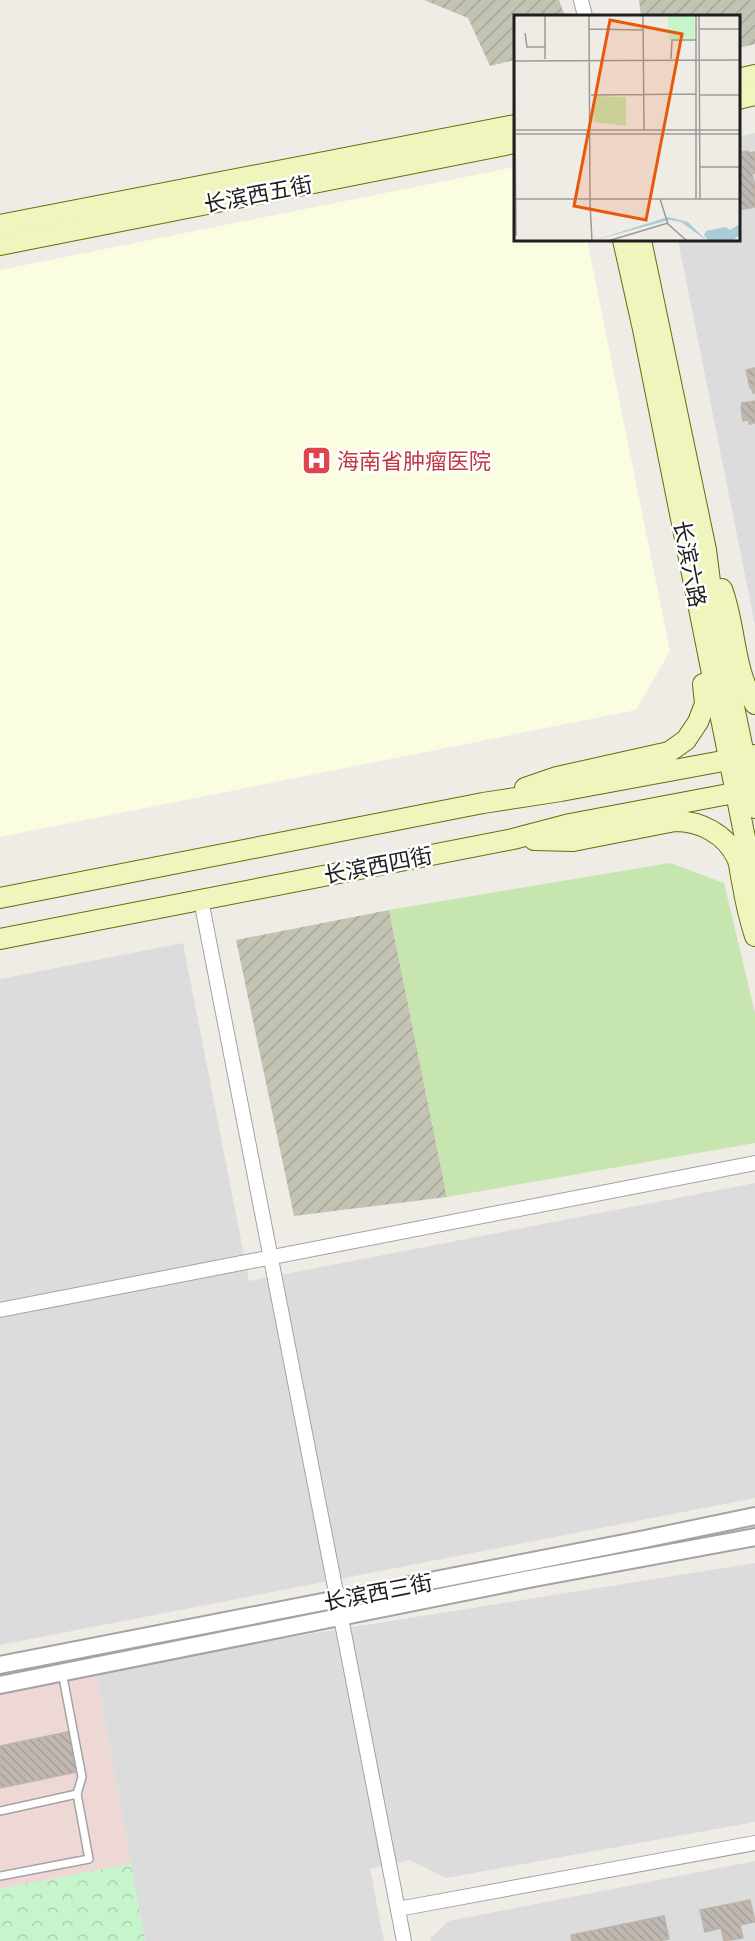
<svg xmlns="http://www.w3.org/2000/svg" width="755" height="1941" viewBox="0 0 755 1941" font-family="Karla,'Noto Sans SC',sans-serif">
<defs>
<pattern id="construction-furrows" width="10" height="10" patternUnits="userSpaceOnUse" patternTransform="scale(1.5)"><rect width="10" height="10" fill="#c2c3b2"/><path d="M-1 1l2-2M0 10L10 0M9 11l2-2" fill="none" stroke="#a6a799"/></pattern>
<pattern id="park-crowns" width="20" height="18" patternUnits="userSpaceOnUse" patternTransform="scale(1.5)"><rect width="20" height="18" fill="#c6f5cc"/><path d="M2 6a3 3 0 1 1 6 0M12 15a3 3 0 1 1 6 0" fill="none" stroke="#aad2af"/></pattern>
<pattern id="building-back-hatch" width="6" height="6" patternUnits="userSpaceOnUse" patternTransform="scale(1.5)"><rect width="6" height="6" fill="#bfb8b2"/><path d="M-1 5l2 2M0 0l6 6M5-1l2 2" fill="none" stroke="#a49e99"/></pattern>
</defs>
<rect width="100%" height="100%" fill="#efece6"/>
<g fill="#dddcdc">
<polygon points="755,133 755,625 678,240 738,240 739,136"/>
<polygon points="183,943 249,1281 755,1183 755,1498 0,1645 0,979"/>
<polygon points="755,1563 755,1822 446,1878 410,1860 370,1869 384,1941 145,1941 95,1668"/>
<polygon points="755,1861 755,1941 431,1941 431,1938 449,1921"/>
</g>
<polygon fill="#eed8d6" points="95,1668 131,1864 0,1889 0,1691"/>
<polygon fill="#fbfde1" points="515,167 515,240 587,240 670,651 636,710 0,837 0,270"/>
<g fill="url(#construction-furrows)">
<polygon points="424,0 559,0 565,16 515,16 515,60 490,66 468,18"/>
<polygon points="639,0 755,0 755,44 739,48 738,16 641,16"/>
<polygon points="389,910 447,1197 294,1216 236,940"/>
</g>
<polygon fill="#c7e5af" points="670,863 724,883 755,1013 755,1143 447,1197 389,910"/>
<polygon fill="url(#park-crowns)" points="131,1864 145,1941 0,1941 0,1889"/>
<g fill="url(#building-back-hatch)" stroke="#bfb4a9" stroke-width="1.5">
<polygon points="748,151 748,153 755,152 755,173 752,174 755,186 755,207 738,210 738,153"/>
<polygon points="755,368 755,393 753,393 752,388 750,388 746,370"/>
<polygon points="755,401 755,423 749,424 749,420 743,421 741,407 742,407 742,403"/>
<polygon points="68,1732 77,1772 0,1788 0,1746"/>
<polygon points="750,1900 755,1922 740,1925 743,1938 724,1941 721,1928 705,1932 700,1910"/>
<polygon points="664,1916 669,1939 659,1941 572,1941 571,1935"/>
</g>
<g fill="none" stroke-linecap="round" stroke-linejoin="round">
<defs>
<g id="service">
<polyline points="0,1811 77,1794"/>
<polyline points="0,1876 89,1859 77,1794 82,1777 62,1672"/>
</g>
<g id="minor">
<polyline points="581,0 585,16"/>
<polyline points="201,900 404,1941"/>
<polyline points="0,1310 755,1163"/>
<polyline points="398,1909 755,1843"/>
</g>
<g id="tertiary">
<polyline points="0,1665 645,1539 755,1516"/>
<polyline points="0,1685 534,1578 755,1537"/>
</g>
<g id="secondary">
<polyline points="738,79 755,75"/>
<polyline points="738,99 755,95"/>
<polyline points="0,225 515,125"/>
<polyline points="623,240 643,329 755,888"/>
<polyline points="641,240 706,550 713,605 755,808"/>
<polyline points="0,245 515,143"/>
<path d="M722 589C736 626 733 670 755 704"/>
<polyline points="525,788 557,777 669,752 686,740 698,722 705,704 703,684"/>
<path d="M534 840 573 841 675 821C700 821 726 834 737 858 740 864 740 874 742 881 745 899 749 918 755 936"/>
<polyline points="0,898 483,803 561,791 755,755"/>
<polyline points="0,939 513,839 570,824 755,789"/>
</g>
</defs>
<use href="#service" stroke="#a3a3a3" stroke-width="10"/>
<use href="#minor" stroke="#a3a3a3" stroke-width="16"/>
<use href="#tertiary" stroke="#a3a3a3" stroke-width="20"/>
<use href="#secondary" stroke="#606f0d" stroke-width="22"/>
<use href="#service" stroke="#fff" stroke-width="7"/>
<use href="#minor" stroke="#fff" stroke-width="14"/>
<use href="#tertiary" stroke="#fff" stroke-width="16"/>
<use href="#secondary" stroke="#f0f5be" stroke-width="20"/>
</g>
<defs>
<symbol id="hospital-square" viewBox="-11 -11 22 22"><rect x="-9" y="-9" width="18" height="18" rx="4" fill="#e0444e" stroke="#fff"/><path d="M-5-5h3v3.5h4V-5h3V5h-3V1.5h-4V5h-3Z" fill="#fff"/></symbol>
</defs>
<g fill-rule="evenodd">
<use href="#hospital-square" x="300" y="444" width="33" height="33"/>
</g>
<g text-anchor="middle" stroke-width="5" stroke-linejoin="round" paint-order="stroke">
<g font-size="22" fill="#1f1f1f" stroke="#fff">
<text transform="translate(258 194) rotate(-11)" y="8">长滨西五街</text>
<text transform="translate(690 564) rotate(79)" y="8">长滨六路</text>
<text transform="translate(378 865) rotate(-11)" y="8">长滨西四街</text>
<text transform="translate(378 1592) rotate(-11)" y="8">长滨西三街</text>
</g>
<g font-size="22" fill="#be3a42" stroke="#fff" text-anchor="start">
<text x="337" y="469">海南省肿瘤医院</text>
</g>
</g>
<g transform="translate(514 15)">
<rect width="226" height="226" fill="#efece6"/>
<path d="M81 81 112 82V111L79 107Z" fill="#c7e5af"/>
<path d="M154 1H180V24H154Z" fill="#c6f5cc"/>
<path d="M154 202 174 207 193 226 167 207 155 205 78 226ZM226 209V219L220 225 195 226 190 220 192 216 211 212 216 215Z" fill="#a9ccd9"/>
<path fill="none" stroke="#9c9a96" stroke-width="1.5" d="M0 1 2 221M31 1V44M75 1 76 188M129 1 130 115M182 1V184M185 1 186 184M75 14 129 15M186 14H227M11 18 13 32H31M157 44 158 25H182M0 46 227 45M77 80 182 79M186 80H227M0 115H227M0 119H227M186 152H227M0 184H227M146 184 154 209 173 226M76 188 78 226M94 226 154 208"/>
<path fill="#e8590c" fill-opacity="0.15" stroke="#e8590c" stroke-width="3" d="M96 5 168 19 132 205 60 191Z"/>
<rect width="226" height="226" fill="none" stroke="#1f1f1f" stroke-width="3"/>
</g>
</svg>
